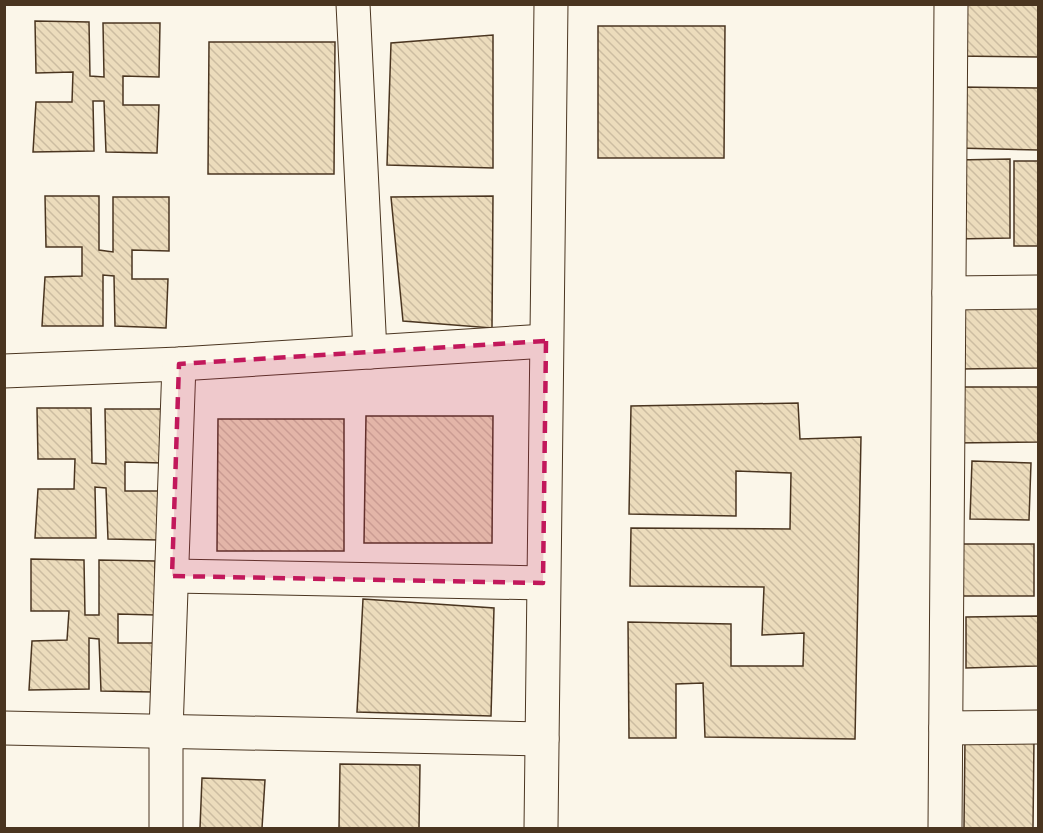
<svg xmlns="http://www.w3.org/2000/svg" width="1043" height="833" viewBox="0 0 1043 833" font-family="Poppins,sans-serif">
<defs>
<pattern id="building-back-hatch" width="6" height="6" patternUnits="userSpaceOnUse" patternTransform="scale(1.5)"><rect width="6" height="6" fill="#ecdcbc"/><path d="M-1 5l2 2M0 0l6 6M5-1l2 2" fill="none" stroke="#ccbda1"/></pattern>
</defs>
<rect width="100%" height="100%" fill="#fbf6e9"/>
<g fill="url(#building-back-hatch)" stroke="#4a3520" stroke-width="1.5">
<polygon points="956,4 1038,4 1038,57 955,56"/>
<polygon points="35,21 89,22 90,76 104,77 103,23 160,23 159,77 123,76 123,105 159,105 157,153 106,152 104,101 93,101 94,151 33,152 36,102 72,102 73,72 36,73"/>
<polygon points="598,26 725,26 724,158 598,158"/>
<polygon points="493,35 493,168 387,165 391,43"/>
<polygon points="209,42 335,42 334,174 208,174"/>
<polygon points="959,87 1038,88 1038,150 957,148"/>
<polygon points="1010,159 1010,238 956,239 956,160"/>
<rect x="1014" y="161" width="24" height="85"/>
<polygon points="45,196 99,196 99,250 113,252 113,197 169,197 169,251 132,250 132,279 168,279 166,328 115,326 114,276 103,275 103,326 42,326 45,277 82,276 82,247 46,247"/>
<polygon points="493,196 492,328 403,321 391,197"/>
<polygon points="961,303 1038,303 1038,368 961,369"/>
<polygon points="954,387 1038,387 1038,442 954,443"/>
<polygon points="798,403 800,439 861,437 855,739 705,737 703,683 676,684 676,738 629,738 628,622 731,624 731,666 803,666 804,633 762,635 764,587 630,586 631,528 790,529 791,473 736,471 736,516 629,514 631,406"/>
<polygon points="37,408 91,408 92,463 106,464 105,409 162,409 162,463 125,462 125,491 161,491 160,540 108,539 106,488 95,487 96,538 35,538 38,489 74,489 75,459 38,459"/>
<polygon points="366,416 493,416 492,543 364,543"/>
<polygon points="218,419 344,419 344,551 217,551"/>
<polygon points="972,461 1031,463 1029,520 970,519"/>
<polygon points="960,544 1034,544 1034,596 961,596"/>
<polygon points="31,559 84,560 85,615 99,615 99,560 155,561 155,615 118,614 118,643 154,643 153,692 101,691 99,639 89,638 89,689 29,690 32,641 67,640 69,611 31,611"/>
<polygon points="363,599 494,608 491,716 357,712"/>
<polygon points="1038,616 1038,666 966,668 966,617"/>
<polygon points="965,738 1034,738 1033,828 964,828"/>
<polygon points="340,764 420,765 419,828 339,828"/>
<polygon points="202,778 265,780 262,828 200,828"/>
</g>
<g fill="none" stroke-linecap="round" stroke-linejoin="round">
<defs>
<g id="street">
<polyline points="353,4 370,352"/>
<polyline points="949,293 1038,292"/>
<polyline points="4,371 179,364 546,341"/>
<polyline points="172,576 543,583"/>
<polyline points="4,728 542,739"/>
<polyline points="946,728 1038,727"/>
<polyline points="166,828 166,731 179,364"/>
<polyline points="541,828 551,4"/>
<polyline points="945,828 951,4"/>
</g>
</defs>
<use href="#street" stroke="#4a3520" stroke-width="35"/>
<use href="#street" stroke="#fbf6e9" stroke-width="33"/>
</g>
<path fill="#c2185b" fill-opacity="0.2" stroke="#c2185b" stroke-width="4.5" stroke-dasharray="12 8" stroke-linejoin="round" d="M546 341 543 583 172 576 179 364Z"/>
<rect width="1043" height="833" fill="none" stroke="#4a3520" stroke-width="12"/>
</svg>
